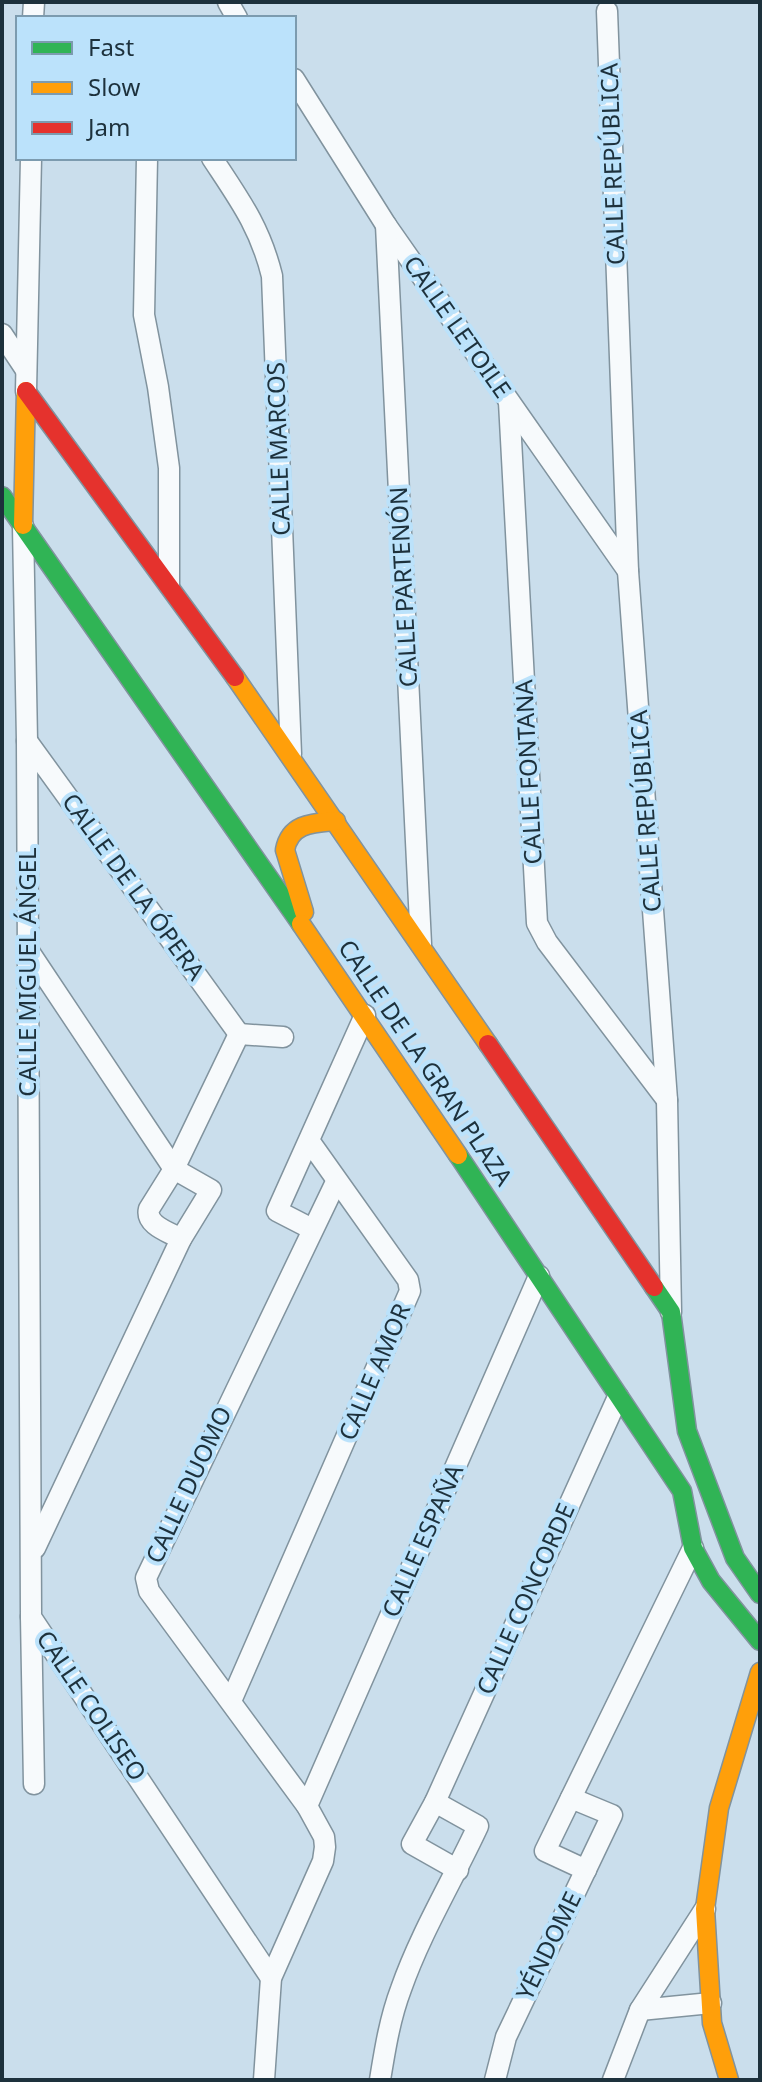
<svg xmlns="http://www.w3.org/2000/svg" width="762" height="2082" viewBox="0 0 762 2082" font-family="'Noto Sans',sans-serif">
<rect width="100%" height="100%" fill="#cadeec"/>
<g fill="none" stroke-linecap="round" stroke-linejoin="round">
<defs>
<g id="street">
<polyline points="228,2 237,18"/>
<polyline points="607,11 628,571 667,1100 671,1312"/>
<polyline points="33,18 34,2"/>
<polyline points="294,79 386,225 628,571"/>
<polyline points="147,158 144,315 158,387 169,468 169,584"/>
<path d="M212 158C239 199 260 227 272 276L291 754"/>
<polyline points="386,225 421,944"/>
<polyline points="2,334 26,370"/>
<polyline points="26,391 31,158"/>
<polyline points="509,402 537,923 547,942 667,1100"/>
<polyline points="23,526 27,741 31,1617 271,1978"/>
<polyline points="27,741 239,1034"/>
<polyline points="28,950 174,1169 211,1190 181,1239 35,1548"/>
<polyline points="312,1229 277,1211 365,1015"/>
<path d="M181 1239C169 1232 145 1225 149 1209L174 1169 239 1034 283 1037"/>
<polyline points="31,1617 34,1784"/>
<polyline points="231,1701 410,1291 408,1280 310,1142"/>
<polyline points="307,1806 539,1276"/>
<polyline points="458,1870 412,1844 435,1802 618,1397"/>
<polyline points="586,1870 545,1851 693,1548"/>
<polyline points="640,2010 711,2003"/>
<polyline points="264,2080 271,1978 323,1861 325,1847 324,1837 307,1806 149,1591 146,1578 336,1182"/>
<path d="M380 2080C385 2049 390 2018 401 1989 421 1932 453 1880 478 1826L435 1802"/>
<polyline points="495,2080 506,2037 612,1815 571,1798"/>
<polyline points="613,2080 640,2010 705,1909"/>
</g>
<g id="fast">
<polyline points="2,496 301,924"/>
<polyline points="458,1155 682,1491 693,1548 711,1581 760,1641"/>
<polyline points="654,1287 671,1312 687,1431 735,1558 760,1594"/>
</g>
<g id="slow">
<polyline points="23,525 26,391"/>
<polyline points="235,677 488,1044"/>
<path d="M304 912 285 850C290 823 313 823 336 821"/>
<polyline points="301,924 458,1155"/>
<polyline points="729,2080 712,2023 705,1909 719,1808 760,1672"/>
</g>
<g id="jam">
<polyline points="26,391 235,677"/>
<polyline points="488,1044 654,1287"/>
</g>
</defs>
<use href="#street" stroke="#81939e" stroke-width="23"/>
<use href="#fast" stroke="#81939e" stroke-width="21"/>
<use href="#slow" stroke="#81939e" stroke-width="21"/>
<use href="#jam" stroke="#81939e" stroke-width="21"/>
<use href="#street" stroke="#f7fafc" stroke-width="20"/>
<use href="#fast" stroke="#30b455" stroke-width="18"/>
<use href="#slow" stroke="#ff9f0a" stroke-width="18"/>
<use href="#jam" stroke="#e5322d" stroke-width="18"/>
</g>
<g text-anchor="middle" stroke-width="8" stroke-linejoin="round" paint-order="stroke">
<g font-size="24" fill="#1d313c" stroke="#bbe2fb">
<text transform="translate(613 164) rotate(-92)" y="8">CALLE REPÚBLICA</text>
<text transform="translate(457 327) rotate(55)" y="8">CALLE LETOILE</text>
<text transform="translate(279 449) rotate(-92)" y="8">CALLE MARCOS</text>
<text transform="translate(404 587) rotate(-93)" y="8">CALLE PARTENÓN</text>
<text transform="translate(529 772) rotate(-93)" y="8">CALLE FONTANA</text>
<text transform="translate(646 811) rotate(-94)" y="8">CALLE REPÚBLICA</text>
<text transform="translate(133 887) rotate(54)" y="8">CALLE DE LA ÓPERA</text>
<text transform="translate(28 972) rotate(-90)" y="8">CALLE MIGUEL ÁNGEL</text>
<text transform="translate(425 1063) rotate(56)" y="8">CALLE DE LA GRAN PLAZA</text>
<text transform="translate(375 1372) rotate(-67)" y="8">CALLE AMOR</text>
<text transform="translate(189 1485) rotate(-65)" y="8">CALLE DUOMO</text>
<text transform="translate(423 1541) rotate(-66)" y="8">CALLE ESPAÑA</text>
<text transform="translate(526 1599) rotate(-66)" y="8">CALLE CONCORDE</text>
<text transform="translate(91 1706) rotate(56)" y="8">CALLE COLISEO</text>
<text transform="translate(549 1946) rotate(-64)" y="8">YÉNDOME</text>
</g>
</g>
<rect width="762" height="2082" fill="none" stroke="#1d313c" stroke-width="8"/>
<rect x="16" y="16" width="280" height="144" fill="#bbe2fb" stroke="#7c9baf" stroke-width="2"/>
<rect x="32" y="42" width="40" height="12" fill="#30b455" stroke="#7c9baf" stroke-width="2"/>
<text x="88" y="56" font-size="24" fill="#1d313c">Fast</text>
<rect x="32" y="82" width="40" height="12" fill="#ff9f0a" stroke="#7c9baf" stroke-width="2"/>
<text x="88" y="96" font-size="24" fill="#1d313c">Slow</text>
<rect x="32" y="122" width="40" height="12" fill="#e5322d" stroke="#7c9baf" stroke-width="2"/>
<text x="88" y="136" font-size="24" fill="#1d313c">Jam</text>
</svg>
